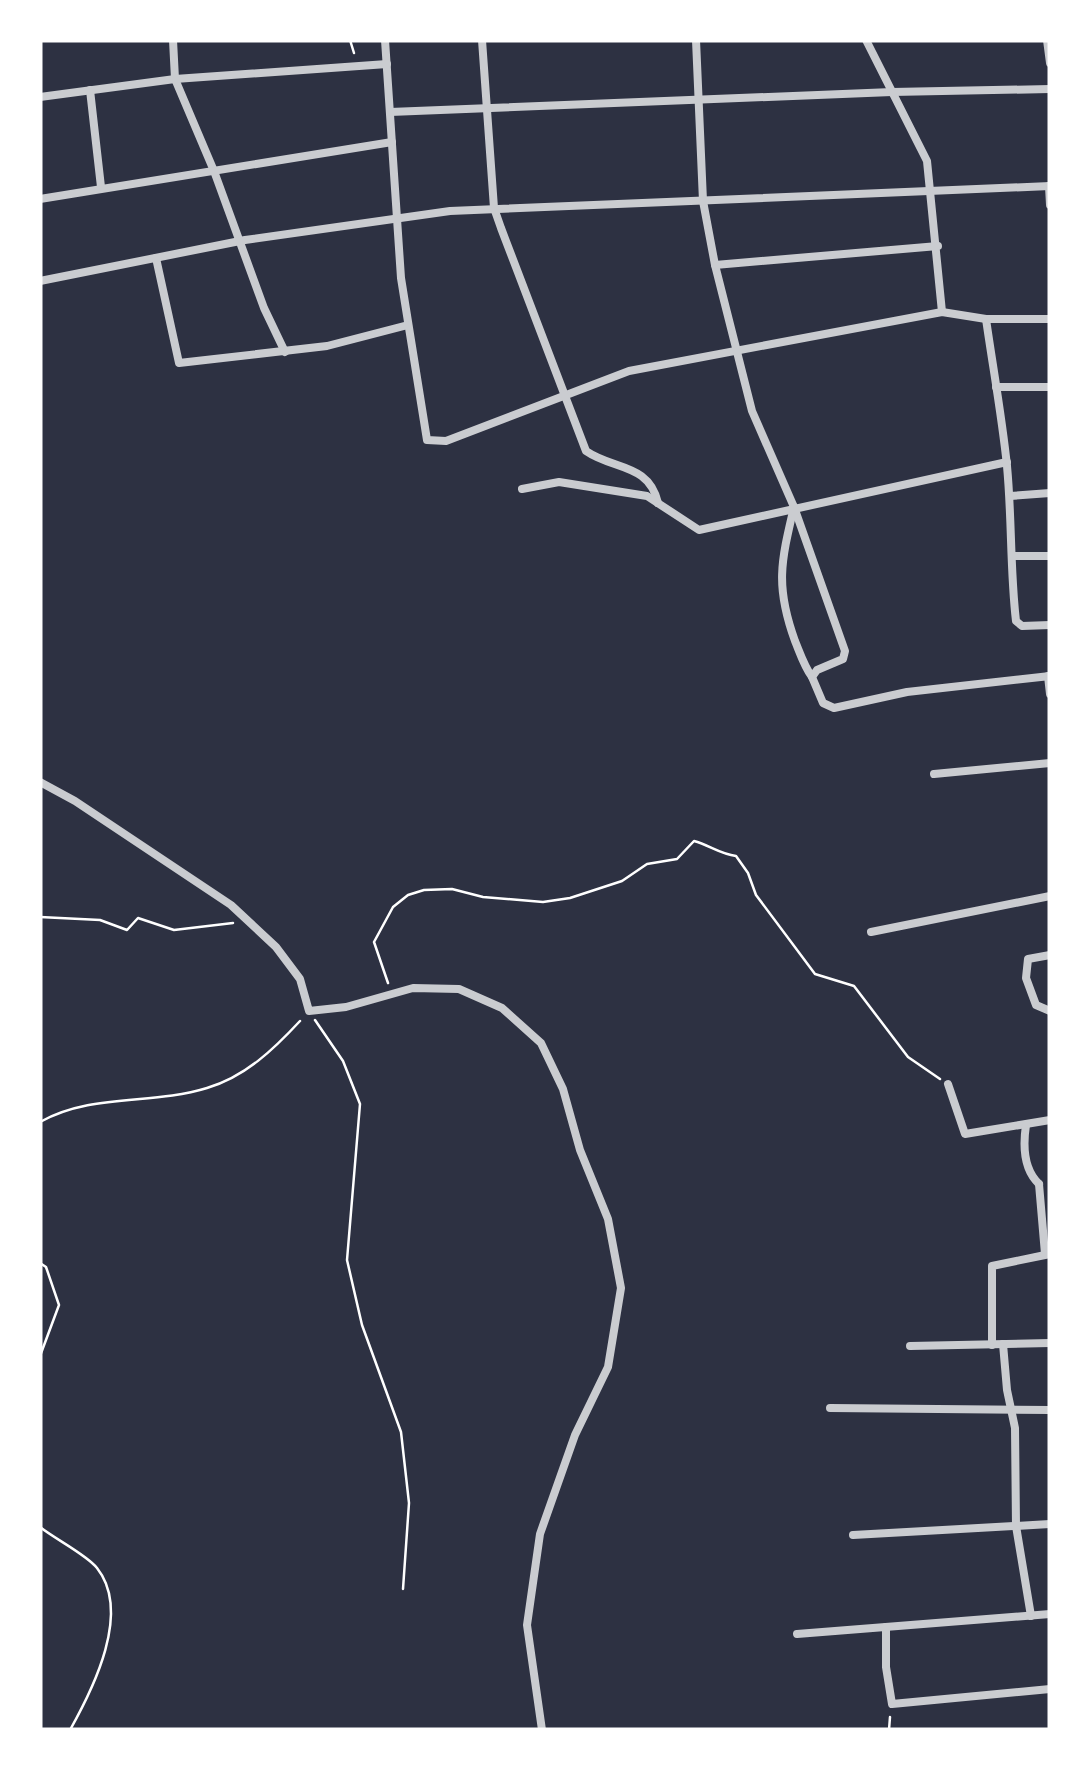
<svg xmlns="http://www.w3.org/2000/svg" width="1090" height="1770" viewBox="0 0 1090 1770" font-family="Lato,sans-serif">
<rect width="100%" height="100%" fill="#2d3142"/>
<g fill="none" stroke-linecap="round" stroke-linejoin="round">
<g stroke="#fff" stroke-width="2.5">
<polyline points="350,40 354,53"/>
<polyline points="40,917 100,920 127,930 138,918 174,930 233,923"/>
<path d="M388 983 374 942 393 907 408 895 424 890 452 889 483 897 543 902 570 898 622 881 647 864 677 859 694 841C709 845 720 854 736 856L748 873 756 895 815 974 854 986 908 1057 940 1079"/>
<polyline points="315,1020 343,1061 360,1104 347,1260 362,1325 401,1432 409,1503 403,1589"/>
<path d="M40 1122C92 1093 152 1105 207 1088 245 1077 274 1049 300 1021"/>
<polyline points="40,1263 46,1267 59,1305 40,1356"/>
<path d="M40 1527C55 1539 87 1555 97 1568 132 1612 93 1689 70 1730"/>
<polyline points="889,1730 890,1717"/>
</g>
<g stroke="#caccd0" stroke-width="8">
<polyline points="173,40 175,79 214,171 264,308 285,352"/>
<polyline points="385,40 401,278 427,440 446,441 629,371 942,312 986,319 1050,319"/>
<path d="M482 40 494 208 501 228 586 451C613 470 649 463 658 503"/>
<polyline points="696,40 703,201 715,265 752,411 794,507 845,651 843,659 817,670 812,677 823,703 834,708 907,692 1050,676"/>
<polyline points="866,40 927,161 942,312"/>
<polyline points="1047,40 1050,63"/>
<polyline points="90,90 101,187"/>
<polyline points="40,97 175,79 387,64"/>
<polyline points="390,112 892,92 1050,89"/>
<polyline points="1049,186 1050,205"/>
<polyline points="40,199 392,142"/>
<polyline points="156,258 179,363 327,346 408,325"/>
<polyline points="715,265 938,246"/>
<polyline points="40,281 245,240 450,211 1050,186"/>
<path d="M986 319C993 368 1002 417 1007 466 1012 518 1010 570 1016 621L1022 626 1050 625"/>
<polyline points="996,387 1050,387"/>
<polyline points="522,489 559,482 647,496 699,530 1007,462"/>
<polyline points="1010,496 1050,493"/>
<path d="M794 507C781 562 775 586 795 641 800 653 804 666 812 677"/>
<polyline points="1014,556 1050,556"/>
<polyline points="1048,676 1050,694"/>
<polyline points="934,774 1050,763"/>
<polyline points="40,782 75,801 231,905 276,947 300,979 309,1011 346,1007 413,988 459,989 502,1008 541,1043 563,1089 580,1150 608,1219 621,1288 608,1367 575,1435 540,1534 527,1625 542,1730"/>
<polyline points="871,932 1050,896"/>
<polyline points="1050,955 1028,959 1026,978 1036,1005 1050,1011"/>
<polyline points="948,1084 965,1134 1050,1120"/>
<path d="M1026 1125C1023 1145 1023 1169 1039 1184"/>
<polyline points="1039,1184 1045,1254"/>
<polyline points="1003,1344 1007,1390 1015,1428 1016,1526 1031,1616"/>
<polyline points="992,1345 992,1266 1050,1254"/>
<polyline points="910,1346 1050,1343"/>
<polyline points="830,1408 1050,1410"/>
<polyline points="853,1535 1050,1524"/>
<polyline points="886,1627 886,1667 892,1704 1050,1689"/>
<polyline points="797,1634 1050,1614"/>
</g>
</g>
<rect width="1090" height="1770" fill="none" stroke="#ffffff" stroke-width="85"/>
</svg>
